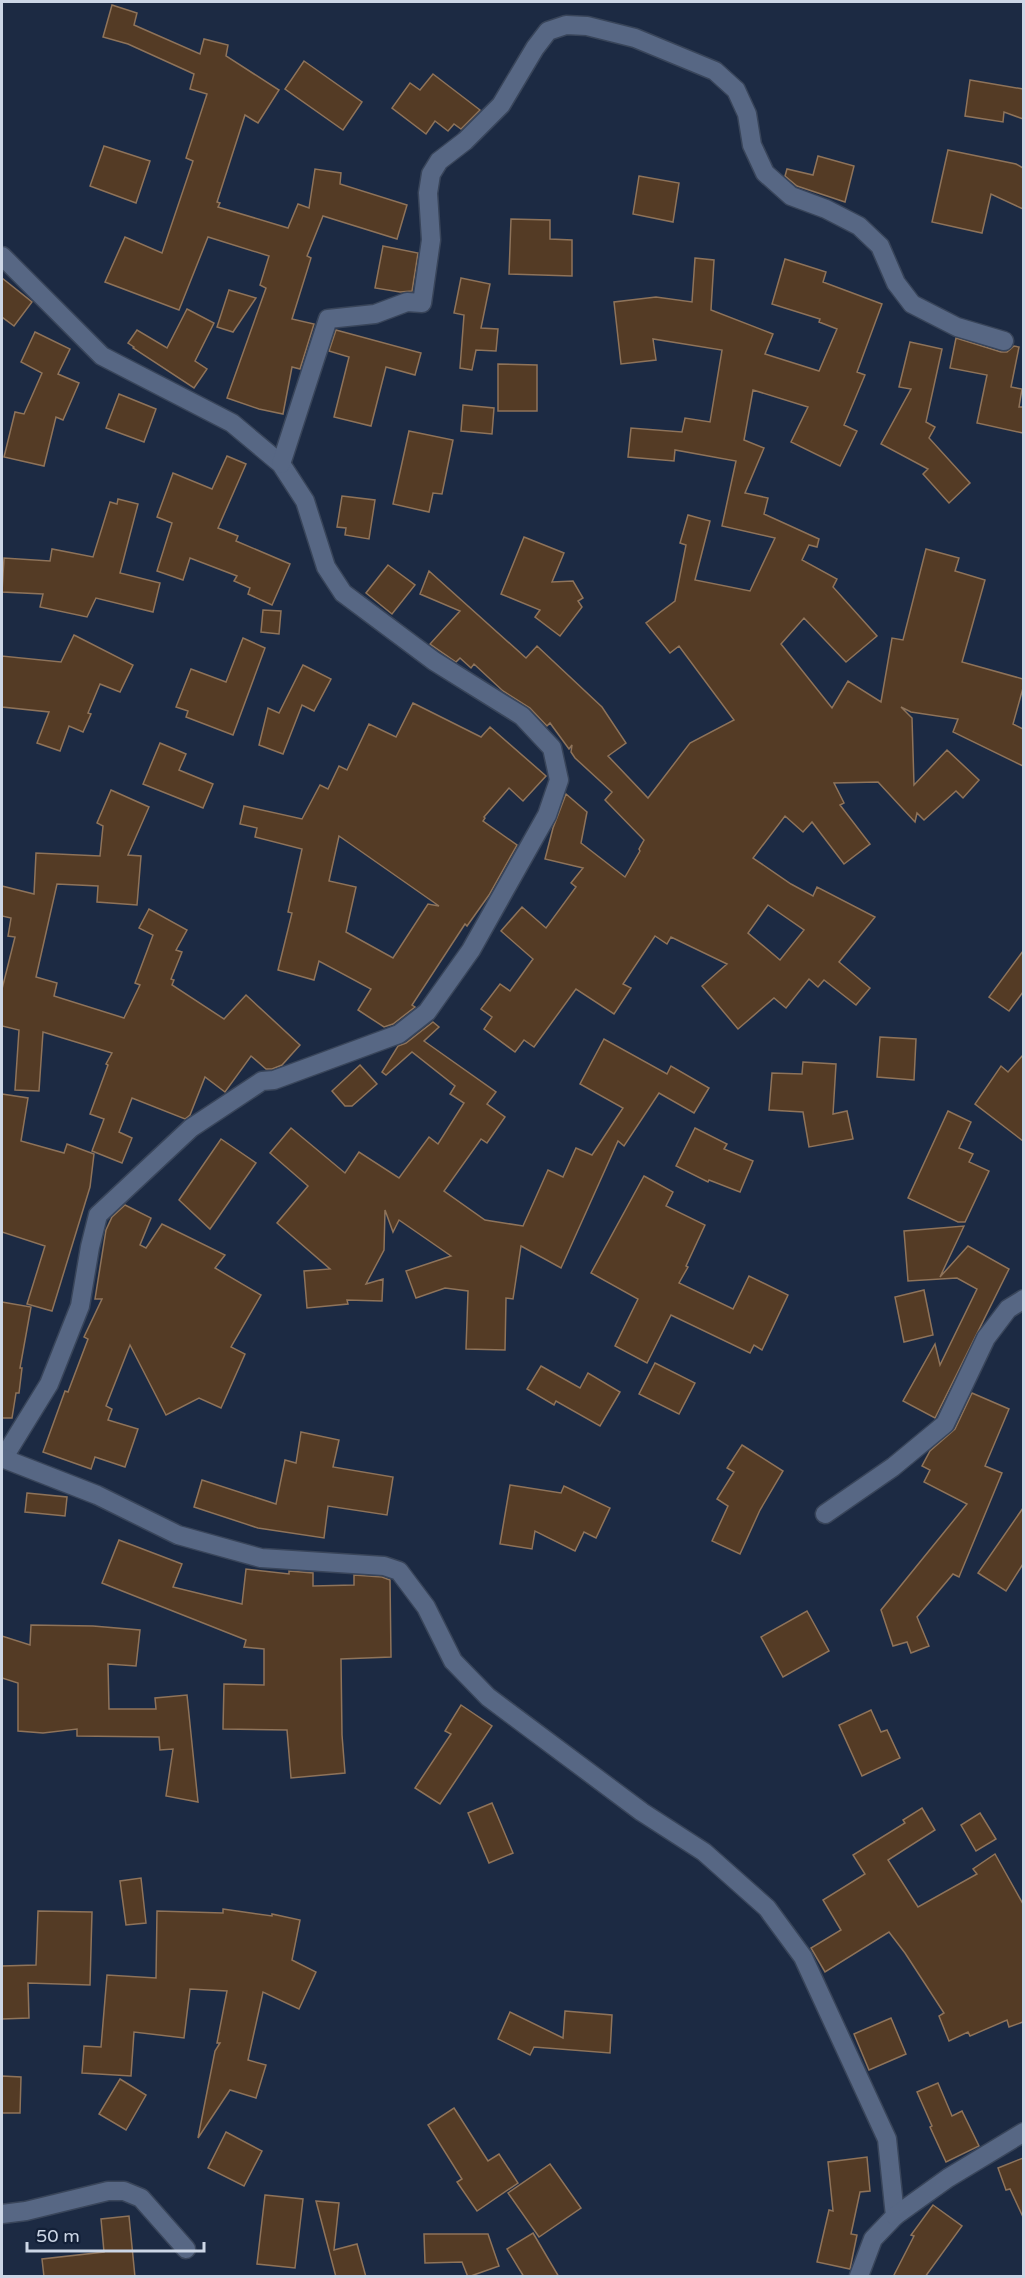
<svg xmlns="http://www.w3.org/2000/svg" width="1025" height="2278" viewBox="0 0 1025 2278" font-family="'Varela Round',sans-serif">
<rect width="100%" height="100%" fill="#1c2a43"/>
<g fill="#543b25" stroke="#8e735a" stroke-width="1.5" fill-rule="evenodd">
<polygon points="112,5 137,13 134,25 200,54 204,39 228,45 226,56 279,90 258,123 245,115 217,202 220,203 218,207 288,228 298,204 309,208 315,169 341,173 340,184 407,205 397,239 323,216 307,256 311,258 292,319 314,324 300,369 292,367 283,414 259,409 227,398 266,288 260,285 269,256 208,237 179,310 105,282 125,237 162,253 193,161 186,158 207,94 190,89 194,74 128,44 103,37"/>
<polygon points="304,61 362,102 343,130 285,89"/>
<polygon points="433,74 480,110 461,129 454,124 448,131 435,121 426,134 392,108 410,83 420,90"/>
<polygon points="970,80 1023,89 1023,119 1004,112 1003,122 965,116"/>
<polygon points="104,146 150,161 136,203 90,186"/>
<polygon points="948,150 1016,164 1023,168 1023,209 991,194 982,233 932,222"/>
<polygon points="818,156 854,166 845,202 797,186 785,176 787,169 813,175"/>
<polygon points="639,176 679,183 673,222 633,214"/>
<polygon points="511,219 550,220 550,239 572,240 572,276 509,274"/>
<polygon points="383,246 418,253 412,291 400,292 375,288"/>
<path d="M695 258 714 260 711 310 773 334 765 354 819 371 837 329 819 322 820 319 772 304 785 259 826 272 823 282 882 304 857 372 865 375 844 425 857 431 840 466 791 442 808 407 753 390 744 440 764 448 745 493 768 498 764 514 819 539 817 547 809 545 802 560 837 579 833 587 877 636 846 662 804 618 781 644 832 708 848 681 881 702 892 638 903 640 926 549 959 558 955 571 985 580 962 662 1023 679V688L1013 724 1023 729V766L953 732 958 719 911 712 901 707 912 718 914 785 947 750 979 780 963 798 956 791 924 820 917 813 915 822 878 782 834 783 844 803 840 805 870 844 844 864 812 822 803 832 785 816 753 858 791 884 813 896 817 887 875 917 839 962 870 988 856 1005 824 980 818 987 809 979 786 1008 774 998 738 1029 702 986 727 964 671 937 667 944 655 936 623 984 631 988 614 1014 576 989 534 1047 524 1040 515 1052 484 1029 492 1017 481 1009 500 984 510 991 533 959 501 931 522 907 546 928 576 887 571 883 583 868 545 859 553 828 566 794 587 812 581 843 625 877 640 851 639 849 644 840 605 800 612 792 575 758 571 752 572 745 569 749 550 723 547 726 530 708 503 691 474 664 471 668 460 658 456 662 430 644 460 611 420 594 429 571 526 658 537 646 602 707 626 743 608 756 648 798 690 743 734 720 679 646 670 653 646 623 675 601 686 545 680 543 688 515 710 521 695 580 750 591 775 538 722 526 736 461 675 450 674 461 628 457 631 428 682 432 685 418 710 422 722 350 653 339 656 360 621 364 614 302 656 297 692 302ZM768 905 804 930 780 960 748 933Z"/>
<polygon points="2,278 32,302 14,326 2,317"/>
<polygon points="461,278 490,284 481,328 498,329 496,351 476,350 472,370 460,368 464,315 454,313"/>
<polygon points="229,290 256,298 233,332 217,327"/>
<polygon points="187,309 214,323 195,361 207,369 194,388 133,348 134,347 128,343 137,330 167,348"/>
<polygon points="336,330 421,353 415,375 386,367 371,426 334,417 349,357 329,351"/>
<polygon points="35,332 70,349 58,374 79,383 63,420 56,417 44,466 4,457 15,412 24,414 42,373 21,362"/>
<polygon points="956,338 1001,352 1007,352 1014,346 1019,347 1011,387 1022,389 1019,407 1023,407 1023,433 977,423 987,375 950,368"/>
<polygon points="910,342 942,349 926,422 935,427 929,438 970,483 949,503 923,474 928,469 881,444 911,389 899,387"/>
<polygon points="498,364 537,365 537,411 498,411"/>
<polygon points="119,394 156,409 144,442 106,428"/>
<polygon points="463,405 494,408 492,434 461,431"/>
<polygon points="409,431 453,440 442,494 433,493 429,512 393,504"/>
<polygon points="227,456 246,464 218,528 238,536 236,541 290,564 272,605 248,594 250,588 234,581 237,576 190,558 183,580 157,571 172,523 157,517 173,473 212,489"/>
<polygon points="342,496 375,500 369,539 345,535 346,528 337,527"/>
<polygon points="118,499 138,504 120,573 160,583 153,612 96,598 87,617 40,607 43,594 2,592 4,558 50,561 52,549 93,557 110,502 117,504"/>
<polygon points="524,537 564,553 552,582 573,581 583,598 578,601 582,607 560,636 535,617 540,610 501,594"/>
<polygon points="388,565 415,585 392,614 366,593"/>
<polygon points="263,610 281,611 279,634 261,632"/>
<polygon points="74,635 133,665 120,692 100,684 88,713 91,714 83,732 69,726 60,751 37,743 49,712 2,707 2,656 61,662"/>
<polygon points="243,638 265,648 233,735 186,717 188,711 176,707 191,669 226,682"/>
<polygon points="303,665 331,679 314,711 302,705 283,754 259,745 268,708 279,713"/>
<path d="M413 703 481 737 490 727 546 776 523 801 509 788 484 817 485 818 483 821 517 845 489 895 467 926 465 924 412 1005 415 1007 393 1024 384 1027 358 1010 371 989 319 961 314 980 278 970 292 913 288 912 302 849 255 837 257 828 240 824 244 806 302 819 320 785 328 789 339 766 347 770 369 724 396 737ZM339 836 439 906 428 904 393 958 346 932 356 887 329 881Z"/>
<polygon points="160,743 186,754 179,770 213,784 203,808 143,784"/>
<polygon points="111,790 149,807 128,855 141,856 137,905 97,902 98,886 57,884 36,977 57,983 54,996 124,1018 140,985 135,983 153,935 139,928 149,909 187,930 176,950 182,952 171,979 174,980 172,985 224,1019 246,995 300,1045 282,1065 272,1069 266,1069 251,1056 225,1092 205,1077 190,1115 185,1119 132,1098 119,1132 132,1138 122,1163 92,1151 104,1119 90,1114 108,1065 106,1064 112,1053 43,1032 39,1091 15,1090 19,1030 2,1026 2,989 15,937 8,936 11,918 2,916 2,886 34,894 36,853 100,856 103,826 97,823"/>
<polygon points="1023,951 1023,992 1009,1011 989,997"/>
<polygon points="433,1022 439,1027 424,1041 496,1092 487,1104 505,1117 487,1143 481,1139 444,1191 485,1220 523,1226 548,1170 563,1177 576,1148 592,1155 617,1117 623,1108 580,1084 604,1039 667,1074 671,1066 709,1088 694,1113 659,1093 624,1146 618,1141 561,1268 521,1246 513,1299 506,1298 505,1350 466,1349 468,1291 445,1288 416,1298 406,1271 451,1256 399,1220 393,1232 385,1210 384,1250 366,1284 383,1279 382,1301 347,1300 348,1304 307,1308 304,1271 330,1269 277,1223 308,1186 270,1153 291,1128 345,1173 359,1152 399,1178 429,1137 438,1144 464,1103 450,1094 455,1086 412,1052 386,1075 382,1072 398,1046 406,1043"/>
<polygon points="880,1037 916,1039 914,1080 877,1077"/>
<polygon points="1023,1055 1023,1141 975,1104 1001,1066 1008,1072"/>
<polygon points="803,1062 836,1064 833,1114 847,1111 853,1139 809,1147 803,1112 769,1110 772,1073 802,1074"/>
<polygon points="360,1065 377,1084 352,1106 345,1106 332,1091"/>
<polygon points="2,1094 28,1098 21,1141 64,1153 67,1144 94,1154 90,1187 52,1311 27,1304 45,1246 2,1232"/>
<polygon points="948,1111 971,1122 959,1148 973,1154 969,1162 989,1171 965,1222 958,1222 908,1198"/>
<polygon points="695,1128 727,1144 724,1149 753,1161 740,1192 709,1180 708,1182 676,1166"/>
<polygon points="221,1139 256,1163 210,1229 179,1200"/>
<polygon points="644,1176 673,1192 666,1206 705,1225 686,1266 688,1267 679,1283 733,1309 749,1276 788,1295 762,1350 754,1345 750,1353 671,1315 647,1363 615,1346 638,1299 591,1273"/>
<polygon points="125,1205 151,1218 140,1245 146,1248 162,1224 225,1255 215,1268 261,1295 231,1347 245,1354 221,1408 199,1398 166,1415 130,1345 106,1406 112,1409 108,1420 138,1429 125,1467 95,1457 91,1469 43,1452 65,1391 68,1392 88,1339 84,1337 102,1299 95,1299 106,1230 112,1217"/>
<polygon points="964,1226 940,1277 968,1246 1009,1269 935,1418 903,1401 935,1344 940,1365 977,1289 957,1278 908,1281 904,1231"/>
<polygon points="924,1290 933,1335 904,1342 895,1297"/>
<polygon points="2,1302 31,1307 20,1368 22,1368 19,1393 16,1393 12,1418 2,1418"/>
<polygon points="655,1363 695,1383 679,1414 639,1394"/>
<polygon points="541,1366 580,1388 588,1373 620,1392 600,1426 556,1401 554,1405 527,1389"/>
<polygon points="972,1393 1009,1409 985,1466 1002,1473 959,1577 953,1574 917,1617 929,1646 911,1653 907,1642 893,1646 881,1610 967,1504 924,1482 930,1470 922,1466 930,1451 955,1429"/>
<polygon points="301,1432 339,1440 333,1467 393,1477 387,1515 328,1506 324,1538 258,1528 194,1507 202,1480 276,1504 285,1460 296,1463"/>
<polygon points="742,1445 783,1471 760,1510 740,1554 712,1541 728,1506 717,1499 734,1472 727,1468"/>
<polygon points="510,1485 561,1493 564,1486 610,1508 596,1538 584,1532 575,1551 535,1531 532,1549 500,1544"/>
<polygon points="27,1493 67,1497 65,1516 25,1512"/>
<polygon points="1023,1508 1023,1564 1006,1591 978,1573"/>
<polygon points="119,1540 182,1564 173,1587 242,1604 246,1569 289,1574 289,1571 313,1573 313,1586 354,1585 354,1575 382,1577 390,1580 391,1657 341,1659 342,1735 345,1773 291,1778 287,1730 223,1729 224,1684 264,1685 264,1649 244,1647 246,1640 102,1583"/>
<polygon points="807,1611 829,1651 783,1677 761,1637"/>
<polygon points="31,1625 93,1626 140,1630 136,1666 108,1664 109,1709 156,1709 155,1698 187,1695 198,1802 166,1796 173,1749 160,1750 159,1737 77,1736 77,1729 43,1733 18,1731 18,1683 2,1678 2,1636 30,1645"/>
<polygon points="461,1705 492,1726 440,1804 415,1788 451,1734 445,1731"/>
<polygon points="871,1710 881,1732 887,1730 900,1758 862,1776 839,1725"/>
<polygon points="492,1803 513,1853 489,1863 468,1813"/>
<polygon points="922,1808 935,1830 888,1860 918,1907 977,1874 973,1869 995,1854 1023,1904 1023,2022 1009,2027 1007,2020 970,2036 968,2032 949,2041 939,2016 944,2013 905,1953 889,1932 825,1972 811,1948 841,1930 823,1900 865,1874 853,1855 905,1823 903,1820"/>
<polygon points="980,1813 996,1839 976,1851 961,1825"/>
<polygon points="141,1878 146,1923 126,1925 120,1881"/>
<polygon points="223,1909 272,1916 272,1914 300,1920 292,1960 316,1972 299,2009 263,1992 248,2060 266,2065 256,2098 230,2090 198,2138 215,2051 220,2043 217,2043 227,1991 190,1989 184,2038 134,2032 131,2076 82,2073 84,2046 101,2047 107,1975 156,1978 157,1911 223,1913"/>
<polygon points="38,1911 92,1912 90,1985 28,1983 29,2018 2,2019 2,1966 36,1965"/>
<polygon points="565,2011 612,2015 610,2053 534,2047 530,2055 498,2039 510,2012 563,2038"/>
<polygon points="891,2018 906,2054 869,2070 854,2034"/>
<polygon points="2,2076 21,2077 20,2113 2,2113"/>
<polygon points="120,2079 146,2095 126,2130 99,2114"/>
<polygon points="938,2083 952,2116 962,2111 979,2146 946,2162 930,2127 932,2126 917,2092"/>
<polygon points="454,2108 488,2161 499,2154 518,2183 477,2211 457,2182 462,2179 428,2125"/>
<polygon points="226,2132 262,2151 244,2186 208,2168"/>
<polygon points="867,2157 870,2191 860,2192 851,2234 857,2235 850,2269 817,2262 829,2210 833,2211 828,2162"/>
<polygon points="1023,2158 1023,2217 1010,2189 1006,2190 998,2168"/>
<polygon points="550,2164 581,2208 539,2237 508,2193"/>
<polygon points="265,2195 303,2199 295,2268 257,2264"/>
<polygon points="316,2201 339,2203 334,2250 357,2244 366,2277 336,2277"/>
<polygon points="933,2205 962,2226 925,2277 893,2277 914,2236 911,2235"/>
<polygon points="129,2216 135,2277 44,2277 42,2259 104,2252 101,2219"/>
<polygon points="533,2233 559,2277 524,2277 507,2249"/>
<polygon points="424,2234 488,2234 499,2266 468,2277 462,2262 425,2263"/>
</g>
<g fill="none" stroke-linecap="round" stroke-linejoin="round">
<defs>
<g id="minor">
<polyline points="2,256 102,356 232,423 281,464 305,501 326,567 343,593 434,661 522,716 552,748 559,780 547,815 471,950 427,1012 399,1034 274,1080 262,1081 191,1128 98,1215 90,1247 80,1306 49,1384 4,1457"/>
<polyline points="281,464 328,319 375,314 407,302 422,303 431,240 428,193 431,174 439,161 465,141 501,105 535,48 548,31 566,25 587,26 635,38 715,71 736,90 747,114 752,145 765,173 791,196 826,209 859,226 880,246 896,283 912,304 957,327 1004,341"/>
<polyline points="2,1458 97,1495 178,1535 261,1558 384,1566 399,1571 426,1607 453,1661 488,1697 642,1812 704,1852 767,1908 803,1957 887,2139 895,2216 873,2239 859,2276"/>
<polyline points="825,1514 893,1467 945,1424 986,1338 1008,1309 1024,1299"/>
<polyline points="2,2214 26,2211 108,2191 124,2191 141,2198 186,2249"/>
<polyline points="895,2216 948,2178 1024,2132"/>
</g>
</defs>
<use href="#minor" stroke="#39455a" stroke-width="21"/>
<use href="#minor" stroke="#576784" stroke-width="18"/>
</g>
<rect width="1025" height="2278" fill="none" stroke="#ccd6e6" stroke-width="6"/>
<path d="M27 2242v9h177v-9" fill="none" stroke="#ccd6e6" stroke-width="3"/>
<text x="36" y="2242" font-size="18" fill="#ccd6e6" stroke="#132038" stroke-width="4.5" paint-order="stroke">50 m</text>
</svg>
